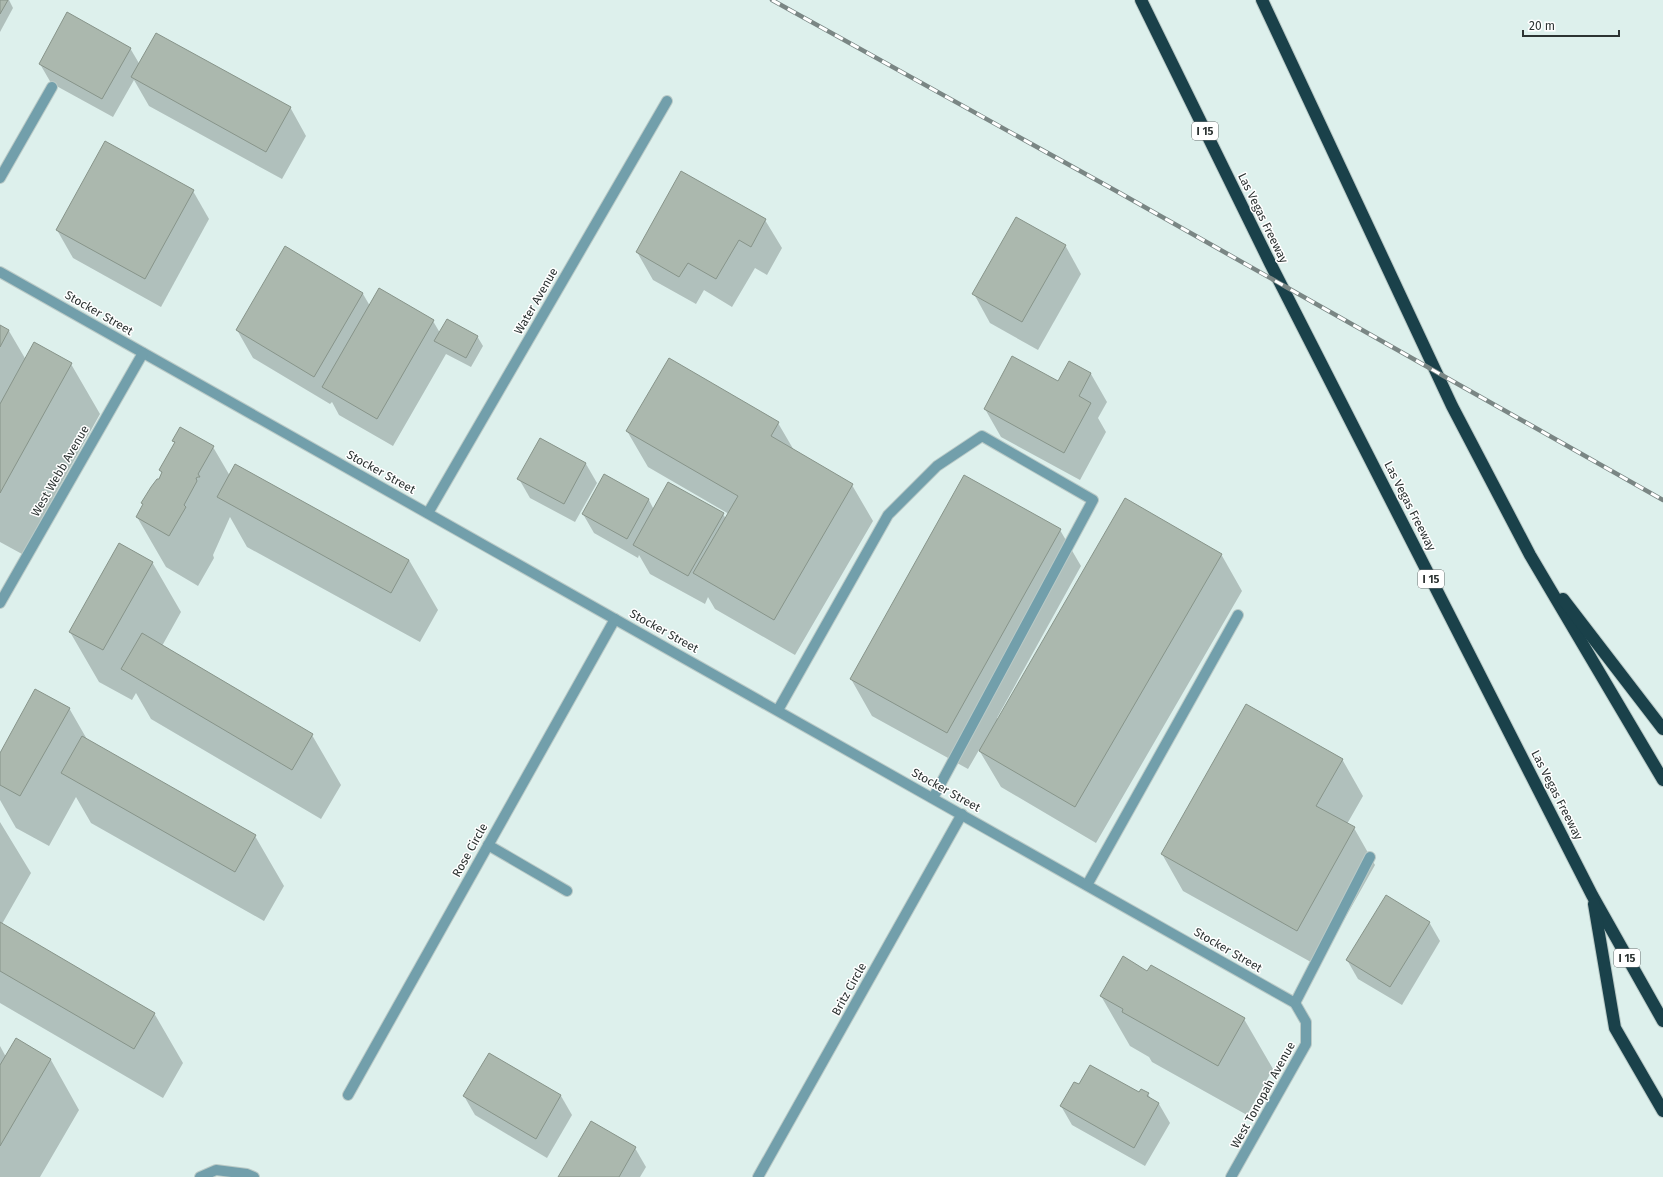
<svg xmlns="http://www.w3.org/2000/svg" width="1663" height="1177" viewBox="0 0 1663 1177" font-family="'Fira Sans',sans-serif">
<rect width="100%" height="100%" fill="#ddf0ec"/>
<g fill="#0003">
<polygon points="0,0 9,0 13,8 0,32"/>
<polygon points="130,48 140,65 290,107 306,136 282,179 149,106 134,80 113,117 51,83 40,64"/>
<polygon points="193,191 209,219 161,307 73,258 57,230"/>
<polygon points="765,220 782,248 767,275 755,268 732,307 704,290 696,304 653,280 637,252"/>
<polygon points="1065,245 1081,274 1038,350 990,323 974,294"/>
<polygon points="286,248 363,294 370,306 433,321 440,333 477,336 483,346 471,367 446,354 393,446 339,415 332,402 330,404 253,358 237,330"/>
<polygon points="0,326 9,331 26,360 71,364 100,414 22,554 0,542"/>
<polygon points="1070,362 1091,374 1107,402 1098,418 1106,432 1080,480 1001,437 985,409 1058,382"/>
<polygon points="778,423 795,452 852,485 873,521 795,655 715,609 708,597 705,604 650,574 639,555 638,558 594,533 583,514 605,476 649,500 654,510 723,514 726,519 729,514 648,467 627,431"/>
<polygon points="173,441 213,447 230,476 409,560 438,610 420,642 247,547 230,517 213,555 214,558 198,586 166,567 137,517 144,505 143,503 162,474 160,470 175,444"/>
<polygon points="586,464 597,483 575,522 530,498 519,479"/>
<polygon points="1060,530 1081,566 997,718 998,719 1221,554 1242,591 1096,843 1001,787 979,750 968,769 872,716 851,679"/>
<polygon points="152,562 181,612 162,646 312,735 341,785 321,819 151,719 136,693 132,700 99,682 70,632"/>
<polygon points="69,708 88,741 255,836 284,886 264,921 91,823 76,797 49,846 16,828 0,800 0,755"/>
<polygon points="1342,759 1363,796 1347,824 1354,828 1375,865 1318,966 1183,891 1162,854"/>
<polygon points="0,822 31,873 2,924 154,1013 183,1063 163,1098 0,1003"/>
<polygon points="1429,922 1440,941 1402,1005 1358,979 1347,960"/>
<polygon points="1148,972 1244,1019 1273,1069 1247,1115 1152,1062 1149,1057 1130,1046 1101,996"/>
<polygon points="0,1046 6,1057 51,1060 79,1110 40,1177 0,1177"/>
<polygon points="489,1054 561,1096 572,1115 547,1158 475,1115 464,1096"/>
<polygon points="1140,1094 1148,1094 1151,1099 1159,1104 1170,1123 1145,1166 1072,1125 1061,1106"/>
<polygon points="635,1148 646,1167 640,1177 559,1177"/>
</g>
<g fill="#abb8ae" stroke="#87948a">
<polygon points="0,0 8,0 0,14"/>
<polygon points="67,12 131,48 102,99 39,64"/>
<polygon points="156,33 291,107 266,152 131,77"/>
<polygon points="105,141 194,190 145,279 56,230"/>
<polygon points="681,171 766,219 751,247 739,240 716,279 688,263 679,277 636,252"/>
<polygon points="1016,217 1066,245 1022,322 972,294"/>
<polygon points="285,246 363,293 314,377 236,330"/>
<polygon points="379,288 434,320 377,419 322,387"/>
<polygon points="447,319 478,336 466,358 434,341"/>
<polygon points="0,325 9,330 0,347"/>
<polygon points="34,342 72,363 0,493 0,404"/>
<polygon points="1012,356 1058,381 1069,361 1091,373 1079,396 1091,403 1064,453 984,409"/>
<polygon points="669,358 779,422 771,436 853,484 774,620 693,573 738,496 626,431"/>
<polygon points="180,427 214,446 198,474 200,477 198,477 196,478 197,481 184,505 186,507 169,536 136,517 143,504 141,503 151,487 157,479 159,479 162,472 159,470 175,442 172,441"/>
<polygon points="540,438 586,463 564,504 517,479"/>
<polygon points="235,464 409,560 391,593 217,497"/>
<polygon points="604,474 649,499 627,539 582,514"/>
<polygon points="964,475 1061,529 947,733 850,679"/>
<polygon points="668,482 724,513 688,576 633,545"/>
<polygon points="1125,498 1222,554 1075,807 979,751"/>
<polygon points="119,543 153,562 103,650 69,632"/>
<polygon points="142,633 313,734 292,770 121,669"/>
<polygon points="35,689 70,708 20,796 0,785 0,753"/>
<polygon points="1246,704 1343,759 1316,806 1355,827 1297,931 1161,854"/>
<polygon points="82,736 256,835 235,872 61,773"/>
<polygon points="1386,895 1430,922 1390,987 1346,960"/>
<polygon points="0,922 155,1013 134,1049 0,971"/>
<polygon points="1123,956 1147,971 1151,965 1245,1018 1218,1066 1122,1012 1123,1009 1100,996"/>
<polygon points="16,1038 51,1059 0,1146 0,1065"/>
<polygon points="489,1053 561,1095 536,1139 463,1096"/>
<polygon points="1090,1065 1139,1092 1141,1089 1149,1093 1147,1096 1159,1103 1134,1148 1060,1106 1074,1082 1079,1084"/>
<polygon points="591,1121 636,1147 619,1177 558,1177"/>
</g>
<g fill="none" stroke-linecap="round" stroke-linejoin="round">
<defs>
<g id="minor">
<polyline points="0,178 52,87"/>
<polyline points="0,272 1295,1003 1306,1022 1306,1044 1231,1177"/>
<polyline points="428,513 667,101"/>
<polyline points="0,603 143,353"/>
<polyline points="778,710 888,515 937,466 982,436 1093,500 933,798"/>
<polyline points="488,845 567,891"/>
<polyline points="1087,885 1238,615"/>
<polyline points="1295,1003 1370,857"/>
<polyline points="348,1095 615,619"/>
<polyline points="200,1177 216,1170 247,1174 254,1177"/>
<polyline points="758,1177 962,814"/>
</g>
<g id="highway">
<polyline points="1141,0 1270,263 1592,895 1663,1021"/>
<polyline points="1262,0 1452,406 1530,555 1663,780"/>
<polyline points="1563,599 1663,729"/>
<polyline points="1594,904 1615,1028 1663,1111"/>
</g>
</defs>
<use href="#minor" stroke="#bacac7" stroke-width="12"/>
<use href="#highway" stroke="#bacac7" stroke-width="14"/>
<use href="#minor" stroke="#729fab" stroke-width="10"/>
<use href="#highway" stroke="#1a414a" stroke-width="12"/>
<defs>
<polyline id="rail" points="772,0 1118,192 1663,500"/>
</defs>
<use href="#rail" stroke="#7a8684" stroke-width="4.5"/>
<use href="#rail" stroke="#fff" stroke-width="3" stroke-dasharray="9" stroke-linecap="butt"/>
</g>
<g text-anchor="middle" stroke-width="3" stroke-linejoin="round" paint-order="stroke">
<g fill="#fff" stroke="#6b7070" stroke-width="1">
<rect x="1192" y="122" width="26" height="18" rx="3"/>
<rect x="1418" y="570" width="26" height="18" rx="3"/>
<rect x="1614" y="949" width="26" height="18" rx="3"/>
</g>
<g font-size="11" font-weight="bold" fill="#2c3332">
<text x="1205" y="135">I 15</text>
<text x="1431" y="583">I 15</text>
<text x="1627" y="962">I 15</text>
</g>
<g font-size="12" fill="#2c3332" stroke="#fff">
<text transform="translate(1263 218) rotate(64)" y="4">Las Vegas Freeway</text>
<text transform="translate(536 301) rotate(-60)" y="4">Water Avenue</text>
<text transform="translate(99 313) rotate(30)" y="4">Stocker Street</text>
<text transform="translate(60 471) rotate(-60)" y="4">West Webb Avenue</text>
<text transform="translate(381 472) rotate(29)" y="4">Stocker Street</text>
<text transform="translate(1410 506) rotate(63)" y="4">Las Vegas Freeway</text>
<text transform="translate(664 631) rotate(29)" y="4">Stocker Street</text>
<text transform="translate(946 790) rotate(29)" y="4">Stocker Street</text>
<text transform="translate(1557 795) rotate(63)" y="4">Las Vegas Freeway</text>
<text transform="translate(470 850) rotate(-61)" y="4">Rose Circle</text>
<text transform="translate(1228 950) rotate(30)" y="4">Stocker Street</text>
<text transform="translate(849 989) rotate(-61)" y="4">Britz Circle</text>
<text transform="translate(1263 1095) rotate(-61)" y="4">West Tonopah Avenue</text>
</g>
</g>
<path d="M1523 30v6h96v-6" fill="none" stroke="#2c3332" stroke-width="2"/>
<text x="1529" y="30" font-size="12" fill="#2c3332" stroke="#ffffff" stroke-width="3" paint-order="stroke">20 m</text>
</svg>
